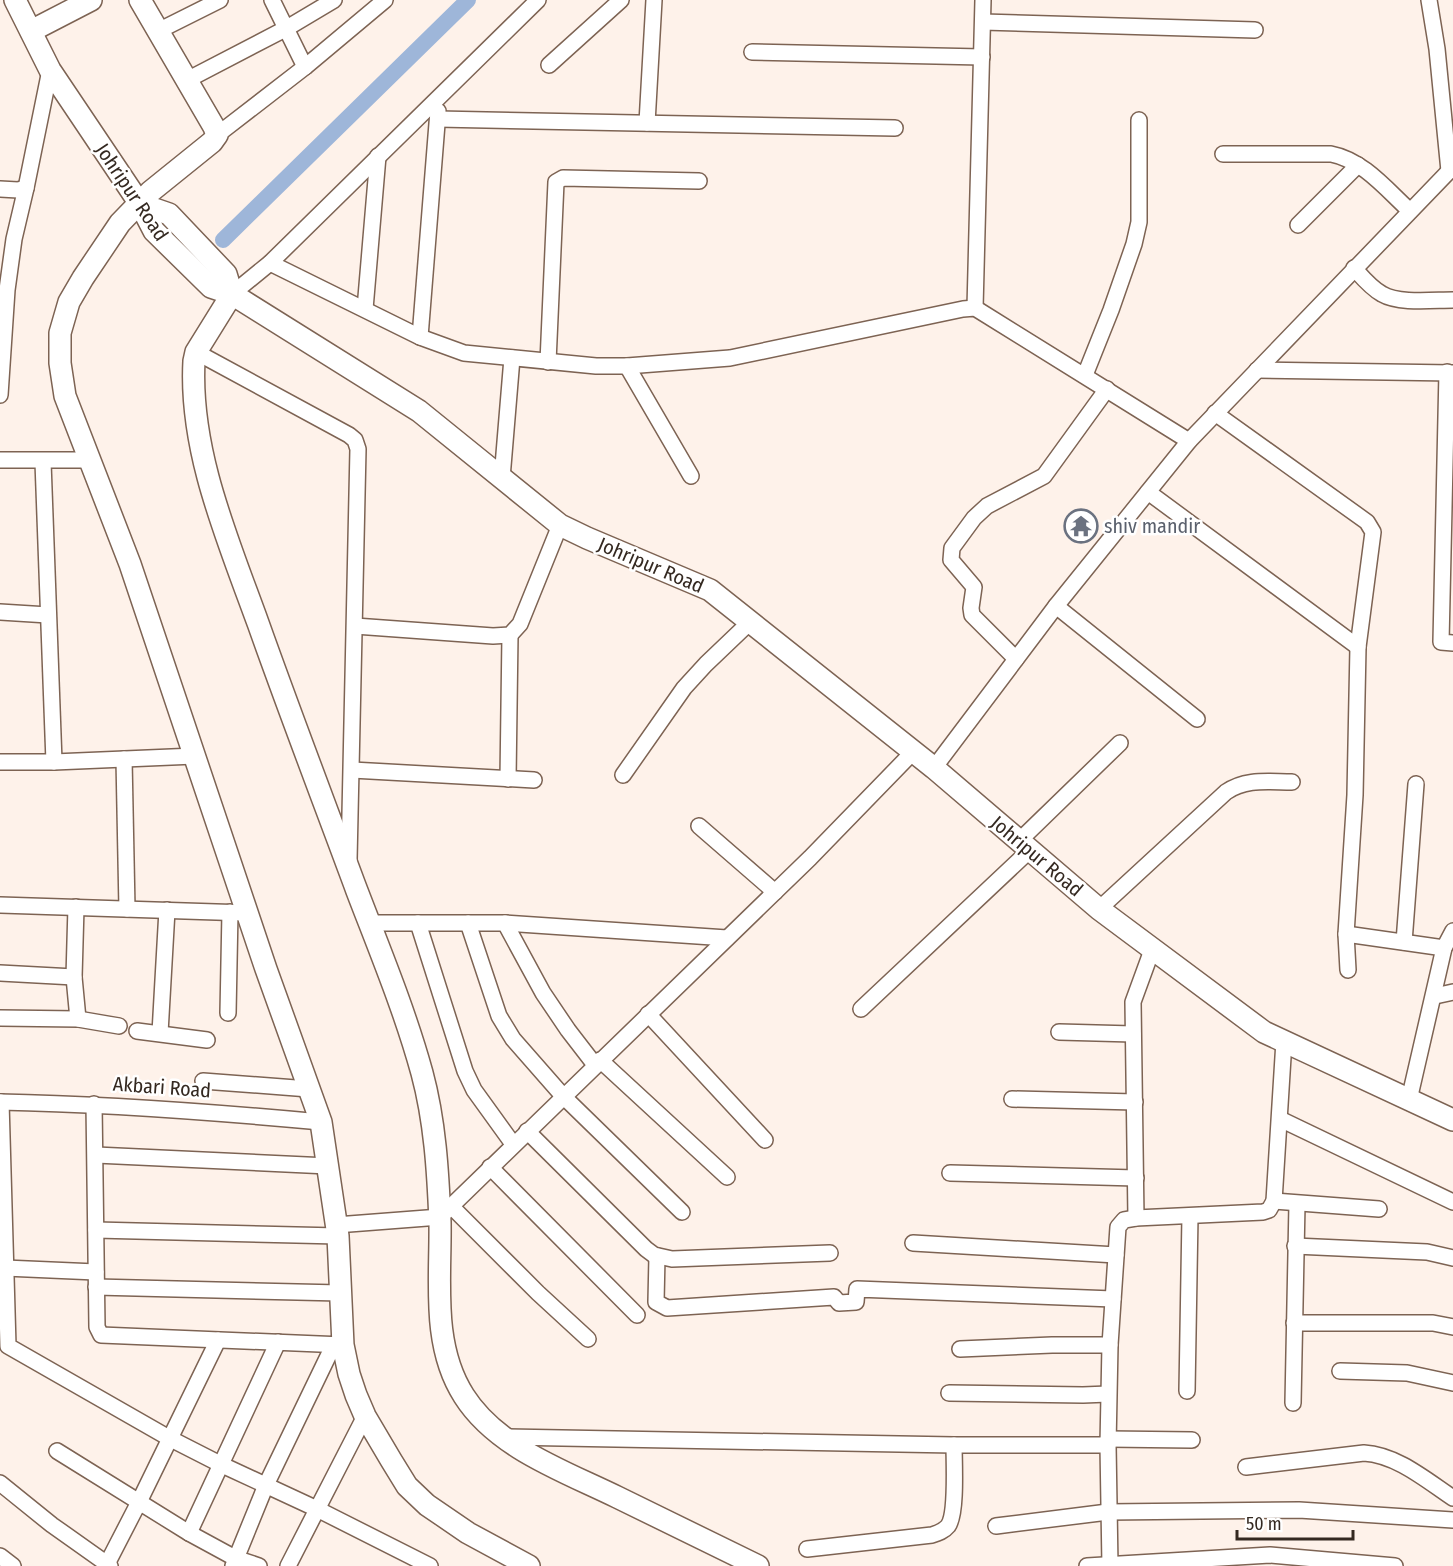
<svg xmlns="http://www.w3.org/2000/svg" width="1453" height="1566" viewBox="0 0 1453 1566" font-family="'Fira Sans Condensed',sans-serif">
<rect width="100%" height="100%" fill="#fef2ea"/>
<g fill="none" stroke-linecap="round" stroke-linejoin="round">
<polyline stroke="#9eb6d9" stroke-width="16" points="223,240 468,0"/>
<defs>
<g id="street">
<polyline points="272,0 305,67"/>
<polyline points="1429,0 1437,49 1449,171"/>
<polyline points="983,22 1255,30"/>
<polyline points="158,31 220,0"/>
<polyline points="752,52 982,57"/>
<polyline points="549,65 621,0"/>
<polyline points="187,80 287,28 334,0"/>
<polyline points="438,119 895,128"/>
<polyline points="647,123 654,0"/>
<polyline points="217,135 305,67 385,0"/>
<path d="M1223 154H1331C1363 160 1387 190 1410 211"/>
<polyline points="0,189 18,190 26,188"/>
<polyline points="1298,225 1358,165"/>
<polyline points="270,263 420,337 464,353 596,366 627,366 730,358 963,309 975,308 1189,441"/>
<path d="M1354 268C1362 277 1371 288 1382 294 1399 304 1433 300 1453 300"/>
<polyline points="232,294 270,263 538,0"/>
<polyline points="975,308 983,0"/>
<polyline points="365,309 378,156"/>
<polyline points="420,337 438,111"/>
<polyline points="196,352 349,435 355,440 358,449 349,860"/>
<polyline points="548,362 556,182 563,178 699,181"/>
<polyline points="627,366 691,476"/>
<polyline points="1257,370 1453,373"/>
<polyline points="1447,372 1441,642 1453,643"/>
<polyline points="1085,375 1111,310 1134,244 1139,222 1139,120"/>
<polyline points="0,395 7,290 14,239 26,188 50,70"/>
<polyline points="1215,413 1367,522 1373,532 1358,647 1355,795 1346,934 1348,970"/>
<polyline points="0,460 90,460"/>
<polyline points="43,462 54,762"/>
<polyline points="502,478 512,358"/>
<polyline points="1148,492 1358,647"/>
<polyline points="1056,606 1197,719"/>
<polyline points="0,612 48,615"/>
<polyline points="355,626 493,636 510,635 520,624 560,525"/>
<polyline points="1016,659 972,615 971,608 974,587 951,560 952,548 974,518 987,506 1044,476 1107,389"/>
<polyline points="124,759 127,909"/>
<polyline points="0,762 54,762 195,756"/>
<polyline points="934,768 1056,606 1189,441 1453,167"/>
<polyline points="352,770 534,780"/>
<polyline points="623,775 684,688 706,664 750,622"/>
<polyline points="508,779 510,635"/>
<polyline points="699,826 775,892"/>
<polyline points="1019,841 1120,743"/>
<polyline points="0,905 247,913"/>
<polyline points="76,907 74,977 78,1019"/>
<path d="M1099 909 1226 792C1246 778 1269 782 1292 782"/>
<polyline points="369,923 505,923 727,938"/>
<polyline points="418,923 465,1071 474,1090 513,1144"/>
<polyline points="468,923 499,1016 513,1039 563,1096 682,1212"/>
<polyline points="505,923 543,993 568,1030 595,1065"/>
<polyline points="1346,934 1444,948"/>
<polyline points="1404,942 1416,784"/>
<polyline points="0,973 74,977"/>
<polyline points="1435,996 1453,992"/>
<polyline points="861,1009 1030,850"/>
<polyline points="228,1013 230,912"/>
<polyline points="648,1014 765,1140"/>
<polyline points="0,1018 78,1019 119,1026"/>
<polyline points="137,1031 207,1040"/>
<polyline points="1059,1032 1133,1034"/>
<polyline points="160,1033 167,910"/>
<polyline points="600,1060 727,1177"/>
<polyline points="203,1081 309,1089"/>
<polyline points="1012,1099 1135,1102"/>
<polyline points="1409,1100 1444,948 1453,931"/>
<path d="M0 1102C108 1104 213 1112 321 1122"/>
<polyline points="1,1102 8,1346 169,1438 220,1464 317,1509 430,1566"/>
<polyline points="94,1104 97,1327 101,1335 343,1345"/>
<polyline points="1280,1119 1453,1202"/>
<polyline points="527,1131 646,1249 654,1255 672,1259 830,1253"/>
<polyline points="96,1155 328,1166"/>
<polyline points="490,1167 637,1315"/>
<polyline points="950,1173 1136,1178"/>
<polyline points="1274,1201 1379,1209"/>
<polyline points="451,1206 538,1293 588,1339"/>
<polyline points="1136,1218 1133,1002 1152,950"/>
<polyline points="336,1225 440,1217 810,858 913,752"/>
<polyline points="96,1230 338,1236"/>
<polyline points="913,1243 1116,1255"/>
<polyline points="1295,1246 1427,1252 1453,1258"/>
<polyline points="657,1256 656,1302 667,1308 834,1297 839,1303 856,1302 857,1289 1113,1299"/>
<polyline points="5,1268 96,1272"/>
<polyline points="96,1287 340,1293"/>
<polyline points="1294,1323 1433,1323 1453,1327"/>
<polyline points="960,1349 1052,1345 1110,1345"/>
<polyline points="1340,1371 1407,1373 1453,1383"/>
<polyline points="1187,1391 1190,1216"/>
<polyline points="949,1393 1083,1395 1108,1394"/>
<polyline points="1293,1403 1297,1204"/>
<polyline points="502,1437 954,1445 1108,1445"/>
<polyline points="1108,1439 1192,1440"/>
<polyline points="57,1451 189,1533 235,1558 259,1566"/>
<path d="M1246 1467 1364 1453C1397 1455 1426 1480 1453 1498"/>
<polyline points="0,1483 52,1525 110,1566"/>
<polyline points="996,1526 1108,1512 1299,1510 1453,1520"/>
<polyline points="189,1533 278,1342"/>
<path d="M807 1549 932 1535C938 1533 944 1531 948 1526 957 1514 954 1462 954 1445"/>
<polyline points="0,1556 13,1566"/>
<polyline points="106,1566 139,1502 218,1340"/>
<polyline points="233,1566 266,1485 334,1344"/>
<polyline points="288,1566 365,1416"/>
<polyline points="1087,1566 1270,1555 1395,1566"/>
<polyline points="1110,1566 1108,1445 1110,1345 1118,1227 1124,1220 1136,1218 1263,1212 1269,1210 1274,1201 1284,1041"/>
</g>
<g id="secondary">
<polyline points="15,0 50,70 140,204 154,231 211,287 232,294 419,411 560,525 587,538 710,590 934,768 1099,909 1264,1032 1453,1120"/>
<polyline points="140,0 214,127 217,135 212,142 150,192 120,223 83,278 69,302 60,333 60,363 65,396 130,564 266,969 321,1122 338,1236 343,1345 349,1374 356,1395 365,1416 391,1460 407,1486 427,1505 468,1533 529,1566"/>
<polyline points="31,31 91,0"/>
<path d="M140 204 169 214 226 274 232 294 196 352 194 361C189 451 228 540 258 623 290 713 324 802 357 891 380 951 405 1011 422 1073 435 1121 438 1172 440 1222 441 1279 431 1345 464 1396 497 1448 564 1471 617 1497 664 1520 711 1543 758 1566"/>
</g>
</defs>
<use href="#street" stroke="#7d6353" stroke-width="18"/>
<use href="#secondary" stroke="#7d6353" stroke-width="24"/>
<use href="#street" stroke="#fff" stroke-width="15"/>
<use href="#secondary" stroke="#fff" stroke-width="21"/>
</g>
<defs>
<symbol id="temple-ring" viewBox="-11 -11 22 22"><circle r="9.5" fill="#fff" stroke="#6b7280" stroke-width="1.5"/><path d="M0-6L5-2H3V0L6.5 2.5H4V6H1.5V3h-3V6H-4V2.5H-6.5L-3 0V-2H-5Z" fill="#6b7280"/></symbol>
</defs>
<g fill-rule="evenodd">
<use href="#temple-ring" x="1062" y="507" width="38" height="38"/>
</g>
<g text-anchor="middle" stroke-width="5" stroke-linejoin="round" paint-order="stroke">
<g font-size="20" fill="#342921" stroke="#fff">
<text transform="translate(132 192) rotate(56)" y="7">Johripur Road</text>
<text transform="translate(651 565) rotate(23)" y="7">Johripur Road</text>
<text transform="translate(1037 856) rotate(40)" y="7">Johripur Road</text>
<text transform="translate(162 1087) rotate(4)" y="7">Akbari Road</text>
</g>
<g font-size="20" fill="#5b616d" stroke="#fff" text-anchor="start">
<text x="1104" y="533">shiv mandir</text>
</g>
</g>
<path d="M1237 1530v9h116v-9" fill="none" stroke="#342921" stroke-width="3"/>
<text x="1246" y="1530" font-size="18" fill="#342921" stroke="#ffffff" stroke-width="4.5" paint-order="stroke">50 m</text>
</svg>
